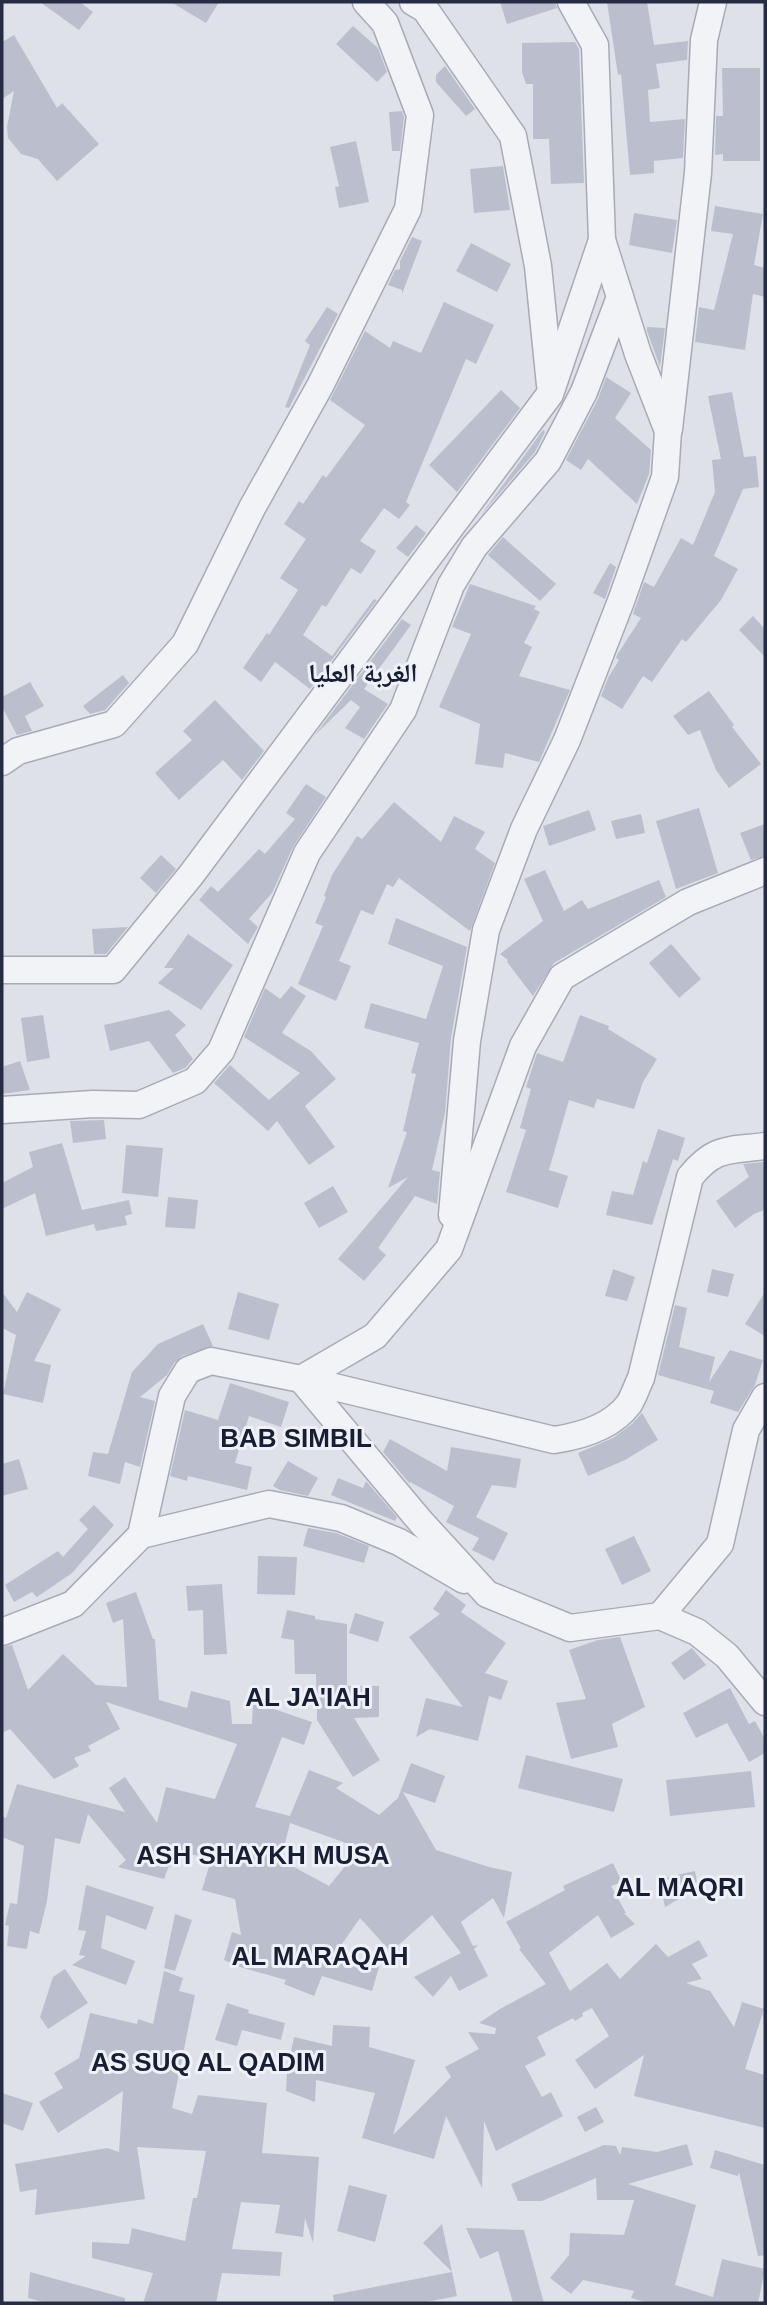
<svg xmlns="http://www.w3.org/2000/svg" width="767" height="2305" viewBox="0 0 767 2305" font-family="Helvetica,'Noto Naskh Arabic',sans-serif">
<rect width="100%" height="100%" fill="#dfe1e9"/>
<g fill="#bbbfcd" fill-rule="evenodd">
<polygon points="40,2 80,2 93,12 79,30"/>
<polygon points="171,2 219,2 206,23"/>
<polygon points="500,2 555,2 557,8 507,24"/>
<polygon points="607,2 647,2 654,45 688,41 687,60 656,64 660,88 648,90 650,122 685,119 683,158 654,161 654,173 630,175 621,74 618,75"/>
<polygon points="353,26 378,48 387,72 377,82 336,44"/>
<polygon points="14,35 57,108 62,103 99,144 57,181 38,159 21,154 8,138 7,127 14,91 2,99 2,42"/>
<polygon points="575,42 579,49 584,183 551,184 549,139 533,139 533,84 526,84 522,72 522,43"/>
<polygon points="445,66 475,109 466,116 436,82 436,75"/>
<polygon points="722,68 760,68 760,161 723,161 723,154 715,155 716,116 723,116"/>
<polygon points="402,111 404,117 400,151 392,151 389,112"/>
<polygon points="356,141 369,202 339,208 335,187 339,186 330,147"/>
<polygon points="503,166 510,210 474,213 470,169"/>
<polygon points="715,206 763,214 754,265 765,268 765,297 753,294 745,350 695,342 699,307 714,310 733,234 711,231"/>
<polygon points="634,213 677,220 672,253 629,245"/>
<polygon points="412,237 422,241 402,294 402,290 388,285 395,270 400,269 400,261"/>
<polygon points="471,243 511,264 497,292 456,271"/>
<polygon points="444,302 494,325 476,364 466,359 406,502 410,505 399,519 384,508 360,541 376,551 361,574 351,568 326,607 322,605 303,635 332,656 374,599 377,600 310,689 275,662 261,682 243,668 267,633 269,635 298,590 280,578 306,539 284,524 299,501 303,504 323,475 326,478 365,425 330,400 365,331 390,348 393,341 421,353"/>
<polygon points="327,307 338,314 289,408 285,407 310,345 305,341"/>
<polygon points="647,327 665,328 660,367 647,331"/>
<polygon points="606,377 631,393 615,418 651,450 649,474 637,504 588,459 581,470 566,460 598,399"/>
<polygon points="501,390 520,408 457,492 429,465"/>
<polygon points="732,392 744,457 756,456 759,487 743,489 714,556 738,569 721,600 686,642 682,639 652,682 643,676 622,709 601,696 608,678 619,660 616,658 617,655 641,618 633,614 644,582 654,587 681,538 693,545 715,492 712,460 721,459 708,396"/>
<polygon points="543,430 545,432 535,452 481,515"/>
<polygon points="416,525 426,533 408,557 396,548"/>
<polygon points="503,537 556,584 540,601 488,555"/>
<polygon points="610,563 616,567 605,599 593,593"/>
<polygon points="470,584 536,606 534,609 540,612 524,643 532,647 519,676 570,690 539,762 505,753 503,768 475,764 480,724 439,707 471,634 452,627"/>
<polygon points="753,616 765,629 765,657 739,630"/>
<polygon points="402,619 411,625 364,689 388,704 364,739 345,728 360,707 351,700 315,735"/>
<polygon points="123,675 129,683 105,710 90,714 83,706"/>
<polygon points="30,682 44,706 25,716 32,731 17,735 2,707 2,697"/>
<polygon points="709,691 734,725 732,727 761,764 729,788 716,770 700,730 688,735 673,716"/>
<polygon points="215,700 264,751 242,780 223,760 179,800 155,773 192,740 183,731"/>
<polygon points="306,784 326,797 293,847 272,893 249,919 258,927 248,944 199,900 211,886 218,892 259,849 265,854 295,819 286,813"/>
<polygon points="394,802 441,842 454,816 485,832 475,849 495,863 470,931 399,878 393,887 387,884 373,915 361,910 339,961 351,966 336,1001 298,984 323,926 315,923 326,897 324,896 332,875 357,836 362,839"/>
<polygon points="699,808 718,873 676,889 656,821"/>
<polygon points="589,810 596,830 549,846 543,826"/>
<polygon points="641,814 645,833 616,839 611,821"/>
<polygon points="765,824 765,856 751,860 740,833"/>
<polygon points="161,855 176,869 156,893 140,878"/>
<polygon points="545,870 564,911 582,900 588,909 659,880 666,897 554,963 533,996 507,962 508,960 500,954 543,921 524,879"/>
<polygon points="396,918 467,947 451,1038 445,1113 432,1170 440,1172 437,1204 415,1196 378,1248 386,1255 364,1281 338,1259 408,1177 388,1188 407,1132 403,1131 416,1074 411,1073 419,1043 364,1028 371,1003 426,1019 443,966 388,944"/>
<polygon points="128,927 106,954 94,954 92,929"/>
<polygon points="188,934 233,965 201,1010 158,983 174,968 164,968"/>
<polygon points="671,944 701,979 679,998 649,963"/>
<polygon points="291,986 306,996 282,1033 311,1051 336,1079 305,1106 335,1147 309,1165 277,1121 268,1131 214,1083 230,1065 269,1100 300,1073 244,1037 265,988 280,999"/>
<polygon points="169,1010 186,1025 175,1035 193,1059 185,1068 173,1073 149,1041 110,1051 104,1025"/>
<polygon points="43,1015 50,1058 27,1062 21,1018"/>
<polygon points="580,1015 609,1026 608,1029 657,1059 643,1082 634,1109 597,1099 594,1108 569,1100 549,1170 568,1176 558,1208 506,1192 526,1130 520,1128 531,1089 526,1087 537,1053 563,1062"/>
<polygon points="20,1061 30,1090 2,1094 2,1067"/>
<polygon points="104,1120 106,1139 73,1143 70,1121"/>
<polygon points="658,1129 685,1138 678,1161 673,1159 652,1225 606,1215 612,1191 633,1195 643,1161 647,1163"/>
<polygon points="62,1143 82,1210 129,1200 132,1214 125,1216 127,1225 96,1231 94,1224 46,1236 35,1193 2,1209 2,1183 33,1167 29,1152"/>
<polygon points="126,1145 163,1148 158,1197 122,1193"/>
<polygon points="765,1162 765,1214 764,1210 754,1214 735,1228 716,1201 749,1177 743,1164"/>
<polygon points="333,1186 348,1212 319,1228 304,1203"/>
<polygon points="168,1197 198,1200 195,1229 165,1227"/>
<polygon points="613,1269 635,1277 627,1301 605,1296"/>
<polygon points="712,1269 734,1274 728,1297 707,1292"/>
<polygon points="2,1292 17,1312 27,1292 61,1309 34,1361 51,1365 43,1403 3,1394 16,1335 2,1328"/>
<polygon points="238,1292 279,1304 269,1340 228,1329"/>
<polygon points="765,1292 765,1336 745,1324"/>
<polygon points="675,1305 687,1308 679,1347 715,1357 709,1382 730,1350 763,1360 755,1385 738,1412 710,1403 714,1391 658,1375"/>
<polygon points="203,1324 213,1346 182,1356 175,1362 167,1375 140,1397 155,1401 140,1467 125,1462 120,1484 88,1476 93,1452 108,1454 132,1372 158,1344"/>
<polygon points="230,1383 289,1402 281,1427 249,1416 235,1463 252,1467 247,1490 188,1476 187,1481 170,1476 185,1410 218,1420"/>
<polygon points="642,1413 658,1440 625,1460 588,1476 578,1453 613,1438 632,1424"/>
<polygon points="390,1439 447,1471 451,1447 521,1459 516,1488 492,1485 476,1517 508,1533 494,1561 472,1550 479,1538 446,1522 454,1506 410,1482 410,1484 383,1452"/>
<polygon points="19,1459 28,1489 2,1496 2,1464"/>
<polygon points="288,1461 318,1478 308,1496 280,1490 273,1486"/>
<polygon points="338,1478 363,1488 366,1481 397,1517 395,1521 331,1495"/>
<polygon points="94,1505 114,1525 72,1573 37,1597 32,1592 14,1602 5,1585 58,1551 63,1557 88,1529 79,1520"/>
<polygon points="308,1528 336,1533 369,1546 364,1563 303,1546"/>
<polygon points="634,1536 651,1571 622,1585 605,1549"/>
<polygon points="258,1556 297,1557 295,1595 257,1594"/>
<polygon points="222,1584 227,1654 204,1655 203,1610 188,1611 186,1586"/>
<polygon points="446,1590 466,1605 461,1612 506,1643 485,1673 508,1681 501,1700 489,1696 478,1741 430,1729 416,1737 426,1698 463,1707 409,1637 440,1614 433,1609"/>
<path d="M136 1592 153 1639H155L159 1700 187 1708 191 1691 230 1701 232 1724H252L253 1702 312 1722 304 1745 282 1737 255 1807 290 1816 309 1770 343 1783 336 1788 379 1815 398 1798 411 1763 445 1776 435 1803 403 1792 436 1850 489 1867 512 1872 504 1918 493 1898 461 1922 473 1946 478 1945 474 1949 488 1976 459 1991 451 1976 433 1997 414 1977 461 1953 432 1915 391 1952 360 1918 335 1954 379 1967 372 1991 322 1976 314 1996 284 1984 286 1980 240 1967 224 1960 232 1932 241 1935 235 1899 202 1890 212 1856 175 1854 171 1867 169 1866 164 1879 118 1867 126 1860 88 1814 80 1844 55 1838 47 1901 39 1934 30 1931 27 1949 7 1946 9 1926 5 1925 10 1903 17 1904 24 1846 2 1837V1816L6 1818 17 1784 125 1812 109 1788 125 1777 157 1823 166 1787 215 1799 237 1744 106 1702 120 1729 88 1746 91 1751 74 1758 79 1766 54 1779 10 1729 2 1733V1647L12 1645 28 1690 63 1654 96 1685 127 1687 123 1619 113 1623 106 1603ZM290 1823 360 1848 329 1886 281 1860Z"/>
<polygon points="287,1610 315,1616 315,1619 347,1624 347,1686 379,1686 379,1717 354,1718 380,1760 353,1777 317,1720 316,1674 295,1674 294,1640 281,1638"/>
<polygon points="355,1613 384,1622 378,1642 349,1633"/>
<polygon points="620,1637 645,1707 612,1724 618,1747 571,1759 556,1703 586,1699 569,1650 598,1640"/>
<polygon points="692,1648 706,1665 684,1680 671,1663"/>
<polygon points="730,1688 749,1724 755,1721 765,1739 765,1753 749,1762 727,1723 696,1738 683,1713"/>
<polygon points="526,1755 623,1779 614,1812 518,1788"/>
<polygon points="751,1771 755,1807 670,1816 666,1780"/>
<polygon points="613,1863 622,1882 611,1886 626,1913 624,1913 635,1924 611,1938 598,1915 549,1953 570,1991 607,1963 620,1979 656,1944 668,1957 699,1940 708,1956 692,1964 702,1979 686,1983 710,1991 734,2027 742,2002 764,2009 745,2069 765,2075 765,2128 634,2096 644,2055 595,2089 575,2060 609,2036 592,2008 582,2013 583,2016 575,2021 573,2018 537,2037 546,2055 525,2066 542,2097 551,2092 563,2116 496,2151 484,2121 482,2188 446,2116 434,2159 362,2138 375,2093 316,2080 315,2102 286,2091 287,2071 294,2037 332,2046 333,2025 370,2027 369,2047 415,2060 393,2135 451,2077 445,2067 479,2049 468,2032 495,2034 496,2028 479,2023 500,2009 546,1984 519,1949 521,1948 506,1922 565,1890 563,1886"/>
<polygon points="695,1871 698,1888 665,1907 659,1879"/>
<polygon points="86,1885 154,1907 146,1930 106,1915 101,1948 135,1961 126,1985 72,1965 86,1956 79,1955 86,1931 78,1930"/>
<polygon points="175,1914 192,1920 175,1971 164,1968"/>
<polygon points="65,1969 88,2003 48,2029 40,2017 53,1977"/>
<polygon points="164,1971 183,1978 179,1991 195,1995 172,2108 192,2114 198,2095 267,2103 262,2153 319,2157 313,2243 305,2218 303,2237 275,2233 280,2205 241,2202 232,2249 282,2252 280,2276 222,2273 216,2303 143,2303 153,2273 92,2258 92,2242 129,2244 132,2228 185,2241 193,2198 197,2198 206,2151 137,2147 145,2199 35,2215 37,2189 20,2192 15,2164 107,2148 119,2152 123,2091 58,2133 39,2102 63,2088 54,2073 79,2058 90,2013 137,2024 138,2019 153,2024"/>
<polygon points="227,2003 249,2010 248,2013 285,2023 281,2040 242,2030 237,2046 215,2040"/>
<polygon points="2,2093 33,2103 23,2131 2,2123"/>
<polygon points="596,2107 604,2122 585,2132 577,2117"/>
<polygon points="687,2144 693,2165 628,2184 696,2205 675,2285 713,2297 722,2259 765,2269 758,2303 649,2303 631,2298 634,2291 583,2280 571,2294 550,2278 569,2255 570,2233 624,2235 634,2200 597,2200 596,2178 542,2201 518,2201 511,2184 604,2145 616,2146 620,2155 622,2147 657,2152"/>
<polygon points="715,2150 765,2165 765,2255 758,2256 739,2172 738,2176 710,2168"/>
<polygon points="349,2185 387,2195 375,2242 337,2231"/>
<polygon points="442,2224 457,2296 421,2303 334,2303 333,2295 452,2272 423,2243"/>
<polygon points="466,2228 524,2230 544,2303 513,2303 498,2251 480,2259"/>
<polygon points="30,2272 125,2298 125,2303 47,2303 28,2298"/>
</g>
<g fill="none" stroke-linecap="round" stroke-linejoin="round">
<defs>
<g id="minor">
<polyline points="413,2 425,9 513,136 538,266 550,385"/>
<polyline points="669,429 698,173 704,40 713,2"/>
<polyline points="2,762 18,751 114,724 185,644 252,508 320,386 408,209 420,115 385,23 366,2"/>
<polyline points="765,871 688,902 562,977 523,1046 449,1249 375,1336 301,1379 421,1522 487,1594 570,1628 660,1616 697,1632 727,1656 765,1702"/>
<polyline points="2,970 113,970 191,875 550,394 602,240 595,45 571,2"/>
<polyline points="2,1110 93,1104 139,1105 195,1081 221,1051 307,853 403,710 451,585 474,547 548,461 584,392 620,297"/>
<polyline points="452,1215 467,1041 486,930 524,829 567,740 621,601 665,477 668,431 638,354 602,240"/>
<path d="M141 1535 172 1396 188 1370 211 1361 301 1379 554 1440C581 1436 612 1427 629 1404 634 1396 637 1386 641 1378L690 1177C715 1146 728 1151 765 1146"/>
<polyline points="660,1616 720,1544 746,1430 765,1397"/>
<polyline points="2,1632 73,1604 141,1535 269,1504 341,1518 399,1542 464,1580"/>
</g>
</defs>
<use href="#minor" stroke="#a8abb7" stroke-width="29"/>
<use href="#minor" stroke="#f2f3f7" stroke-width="26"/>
</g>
<g text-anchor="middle" stroke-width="6" stroke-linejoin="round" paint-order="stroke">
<g font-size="26" font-weight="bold" fill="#181e33" stroke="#eef1f7">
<text x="363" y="682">الغربة العليا</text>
<text x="296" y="1447">BAB SIMBIL</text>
<text x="308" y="1706">AL JA'IAH</text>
<text x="263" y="1864">ASH SHAYKH MUSA</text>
<text x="680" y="1896">AL MAQRI</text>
<text x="320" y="1965">AL MARAQAH</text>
<text x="208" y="2071">AS SUQ AL QADIM</text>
</g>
</g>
<rect width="767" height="2305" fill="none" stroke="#262c42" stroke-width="7"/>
</svg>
